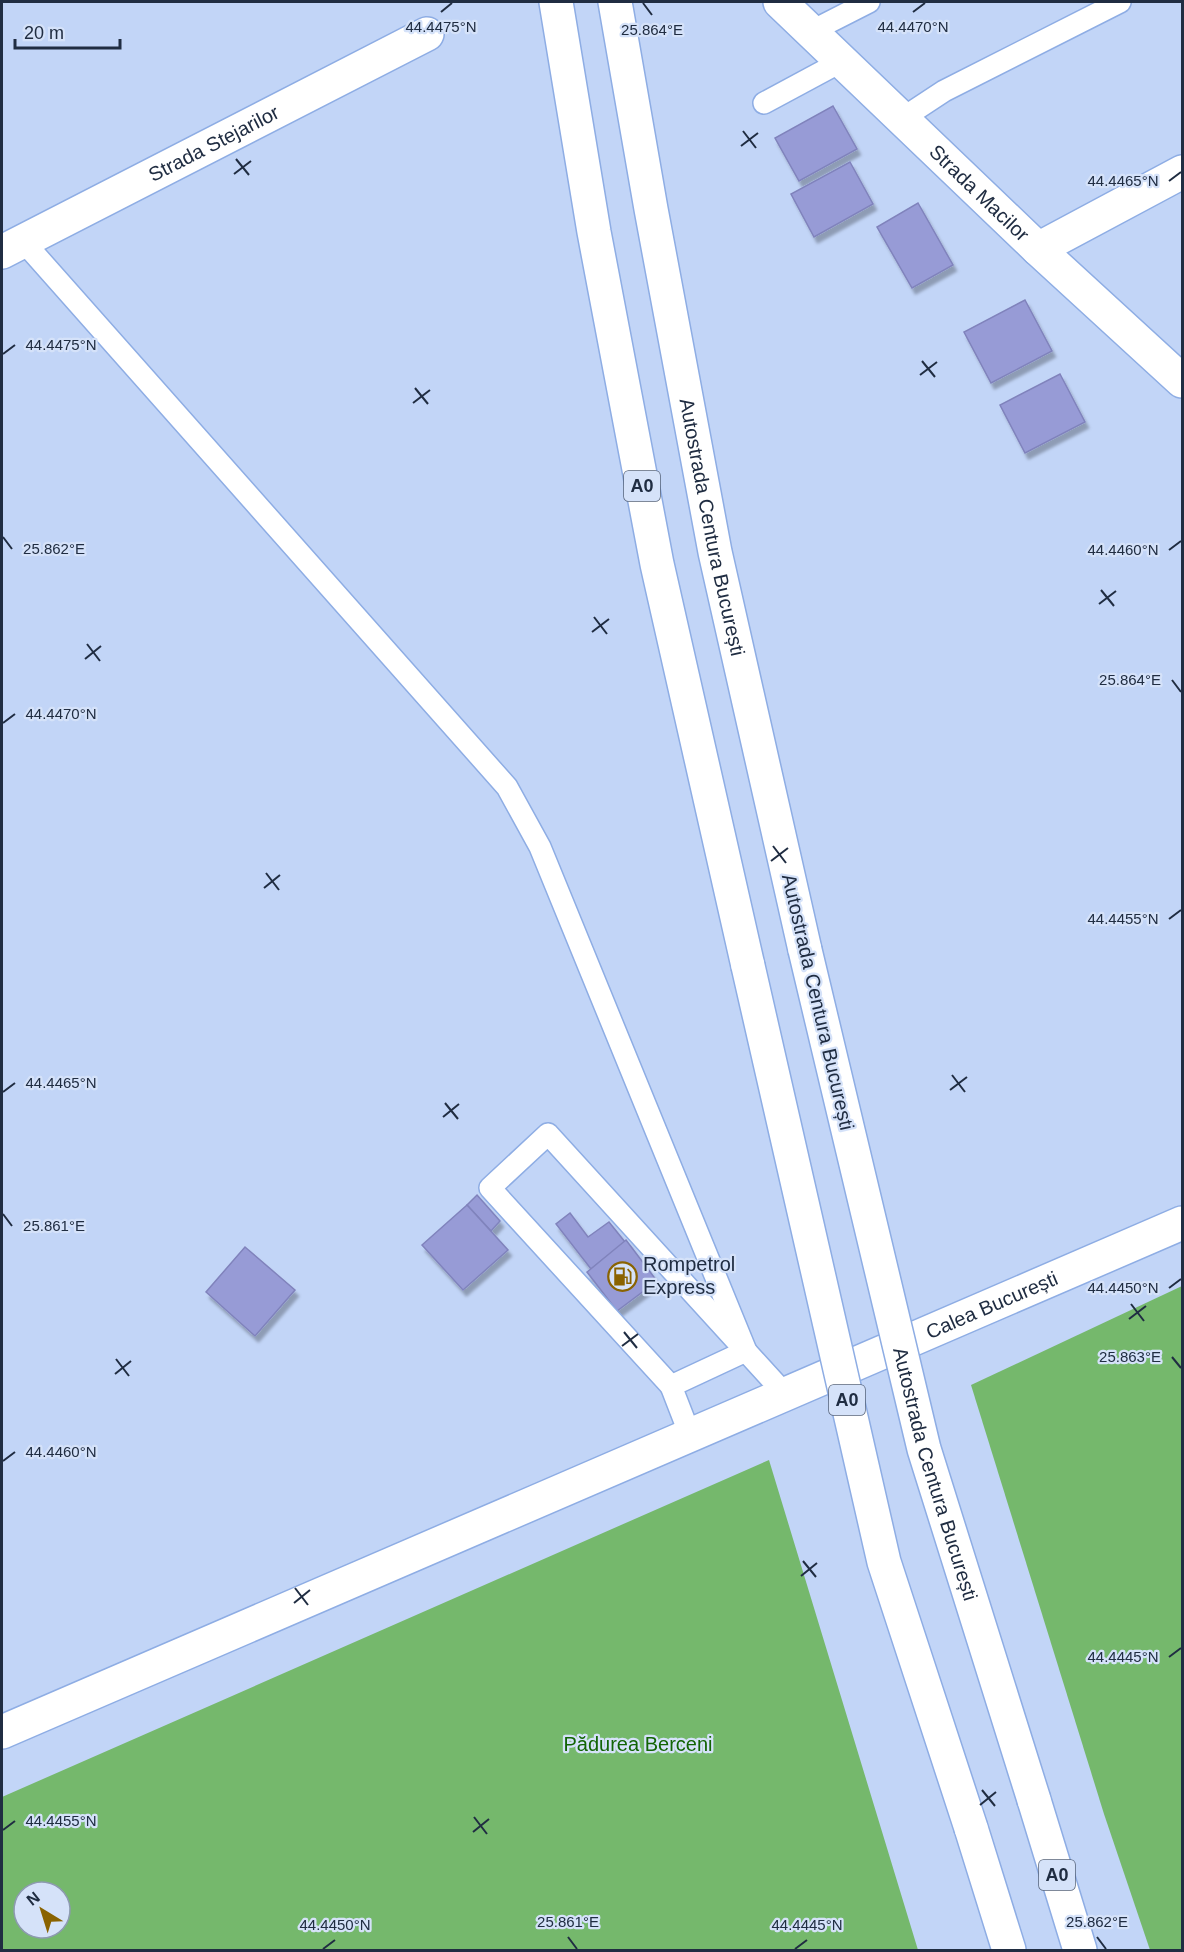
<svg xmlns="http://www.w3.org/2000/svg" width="1184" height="1952" viewBox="0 0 1184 1952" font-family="Arial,sans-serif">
<defs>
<filter id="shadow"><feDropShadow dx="3.5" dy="6" stdDeviation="1.5" flood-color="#0004"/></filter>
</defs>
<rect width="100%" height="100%" fill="#c2d5f7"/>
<g fill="#75b86c" fill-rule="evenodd">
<polygon points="1182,1286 1182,1950 1150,1950 1104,1814 971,1385"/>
<path d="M769 1460 918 1950H2V1797ZM24 1892H60V1928H24Z"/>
</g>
<g fill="#979bd6" stroke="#8083bc" stroke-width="1.5" filter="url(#shadow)">
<polygon points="833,106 857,149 799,181 775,138"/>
<polygon points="850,162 873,204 814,237 791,194"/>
<polygon points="918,203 953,265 912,288 877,227"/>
<polygon points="1025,300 1052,351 991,383 964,332"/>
<polygon points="1060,374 1085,422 1025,453 1000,405"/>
<polygon points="477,1195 500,1221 491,1231 467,1205"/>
<polygon points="467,1205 508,1250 463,1290 422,1245"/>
<polygon points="570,1213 588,1237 609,1222 625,1242 591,1269 556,1224"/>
<polygon points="626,1240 657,1281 617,1311 587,1272"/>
<polygon points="245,1247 295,1290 255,1336 206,1292"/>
</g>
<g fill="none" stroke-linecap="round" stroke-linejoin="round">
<defs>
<g id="service">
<polyline points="812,31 869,2"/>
<polyline points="764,103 844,60"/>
<polyline points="903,118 944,91 1120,2"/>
<polyline points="23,241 507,787 540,847 746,1351 671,1386 690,1435"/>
<polyline points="671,1386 490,1188 548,1134 785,1394"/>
</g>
<g id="minor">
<path id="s1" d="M780 2 1038 249 1182 381"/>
<polyline points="1038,249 1182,172"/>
<path id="s2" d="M2 252 427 34"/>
</g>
<g id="secondary">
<path id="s3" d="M2 1732 1182 1223"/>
</g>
<g id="motorway">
<polyline points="556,2 594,232 657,564 748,966"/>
<path id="s4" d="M615 2 651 209 715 552 805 950"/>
<polyline points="1034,1800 1080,1950"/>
<polyline points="971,1828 1009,1950"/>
</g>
</defs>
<use href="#service" stroke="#8eade4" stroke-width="24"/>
<use href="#minor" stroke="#8eade4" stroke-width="36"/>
<use href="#secondary" stroke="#8eade4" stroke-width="36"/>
<use href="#motorway" stroke="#8eade4" stroke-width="36"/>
<use href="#service" stroke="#fff" stroke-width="21"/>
<use href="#minor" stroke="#fff" stroke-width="33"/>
<use href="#secondary" stroke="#fff" stroke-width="33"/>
<use href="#motorway" stroke="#fff" stroke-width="33"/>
<defs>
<g id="motorway-bridge">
<path id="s5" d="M805 950 924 1449 1034 1800"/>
<polyline points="748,966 884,1562 971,1828"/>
</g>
</defs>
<use href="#motorway-bridge" stroke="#8eade4" stroke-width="36" stroke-linecap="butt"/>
<use href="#motorway-bridge" stroke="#fff" stroke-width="33"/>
</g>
<path fill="none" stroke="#202d42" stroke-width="2" d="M643 3 652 15M441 12 452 3M913 12 925 3M743 131 756 148M741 146 758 133M236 159 249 175M234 174 251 161M1169 181 1181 172M3 354 15 345M922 361 935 377M920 375 937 362M415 388 428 404M413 403 430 390M3 537 12 549M1169 550 1181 541M1101 590 1114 606M1099 604 1116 591M594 617 607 634M592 632 609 619M87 644 100 661M85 659 101 646M1172 680 1181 692M3 723 15 714M773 846 786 863M771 861 788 848M266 873 279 890M264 888 280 875M1169 919 1181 910M952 1075 965 1092M950 1090 967 1077M3 1092 15 1083M445 1103 458 1119M443 1117 459 1104M3 1214 12 1226M1169 1288 1181 1279M1131 1304 1144 1321M1129 1319 1146 1306M624 1332 637 1348M622 1346 638 1334M1172 1357 1181 1368M116 1359 129 1376M115 1374 131 1361M3 1461 15 1452M803 1561 816 1577M801 1576 817 1563M295 1588 308 1605M294 1603 310 1590M1169 1657 1181 1648M982 1790 995 1806M980 1805 996 1792M474 1817 487 1834M3 1830 15 1821M473 1832 489 1819M568 1937 577 1949M1097 1937 1106 1949M323 1949 335 1940M795 1949 807 1940"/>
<defs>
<symbol id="fuel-ring" viewBox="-11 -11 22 22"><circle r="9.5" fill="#d5e2f9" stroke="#8a6301" stroke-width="1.5"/><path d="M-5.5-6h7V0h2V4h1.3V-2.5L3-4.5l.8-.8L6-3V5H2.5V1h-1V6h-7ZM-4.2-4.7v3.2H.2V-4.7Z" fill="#8a6301"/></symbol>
</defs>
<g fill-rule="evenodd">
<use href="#fuel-ring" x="606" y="1260" width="33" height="33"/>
</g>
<g text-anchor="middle" stroke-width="4.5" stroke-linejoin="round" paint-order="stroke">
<g fill="#d5e2f9" stroke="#566379" stroke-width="1.5">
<rect x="624" y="471" width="36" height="30" rx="4.5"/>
<rect x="829" y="1385" width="36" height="30" rx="4.5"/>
<rect x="1039" y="1860" width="36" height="30" rx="4.5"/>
</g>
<g font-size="18" font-weight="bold" fill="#202d42">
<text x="642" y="492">A0</text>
<text x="847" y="1406">A0</text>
<text x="1057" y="1881">A0</text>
</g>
<g font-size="20" fill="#202d42" stroke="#d5e2f9">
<text dy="7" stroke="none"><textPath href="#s2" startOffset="238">Strada Stejarilor</textPath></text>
<text dy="7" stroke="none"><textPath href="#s1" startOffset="276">Strada Macilor</textPath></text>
<text dy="7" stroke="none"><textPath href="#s4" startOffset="534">Autostrada Centura București</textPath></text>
<text transform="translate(818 1002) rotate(77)" y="7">Autostrada Centura București</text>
<text dy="7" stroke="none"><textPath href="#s3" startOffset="1078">Calea București</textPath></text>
<text dy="7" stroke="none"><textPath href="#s5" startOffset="540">Autostrada Centura București</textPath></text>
</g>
<g font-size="20" fill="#202d42" stroke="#d5e2f9" text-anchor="start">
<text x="643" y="1271">Rompetrol<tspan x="643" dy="23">Express</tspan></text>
</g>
<g font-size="20" fill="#126404" stroke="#d5e2f9">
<text x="638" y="1751">Pădurea Berceni</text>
</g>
</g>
<g font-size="15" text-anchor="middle" fill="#202d42" stroke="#d5e2f9" stroke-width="4.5" stroke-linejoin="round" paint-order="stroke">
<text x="441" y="32">44.4475°N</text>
<text x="913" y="32">44.4470°N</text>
<text x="652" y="35">25.864°E</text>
<text x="1123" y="186">44.4465°N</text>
<text x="61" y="350">44.4475°N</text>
<text x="54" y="554">25.862°E</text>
<text x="1123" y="555">44.4460°N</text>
<text x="1130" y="685">25.864°E</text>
<text x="61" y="719">44.4470°N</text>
<text x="1123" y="924">44.4455°N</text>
<text x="61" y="1088">44.4465°N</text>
<text x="54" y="1231">25.861°E</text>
<text x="1123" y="1293">44.4450°N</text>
<text x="1130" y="1362">25.863°E</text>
<text x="61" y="1457">44.4460°N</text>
<text x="1123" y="1662">44.4445°N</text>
<text x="61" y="1826">44.4455°N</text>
<text x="568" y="1927">25.861°E</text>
<text x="1097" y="1927">25.862°E</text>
<text x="335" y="1930">44.4450°N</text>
<text x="807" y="1930">44.4445°N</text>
</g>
<rect width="1184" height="1952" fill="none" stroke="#202d42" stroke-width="6"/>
<g transform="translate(42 1910) rotate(322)"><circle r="28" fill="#d5e2f9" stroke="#8d9ab0" stroke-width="1.5"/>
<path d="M0-4.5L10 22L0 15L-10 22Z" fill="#8a6301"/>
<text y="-9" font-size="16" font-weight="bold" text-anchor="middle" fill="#202d42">N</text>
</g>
<path d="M15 39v9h105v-9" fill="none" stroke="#202d42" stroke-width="3"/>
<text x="24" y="39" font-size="18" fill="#202d42" stroke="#d5e2f9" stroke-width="4.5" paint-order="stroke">20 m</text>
</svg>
